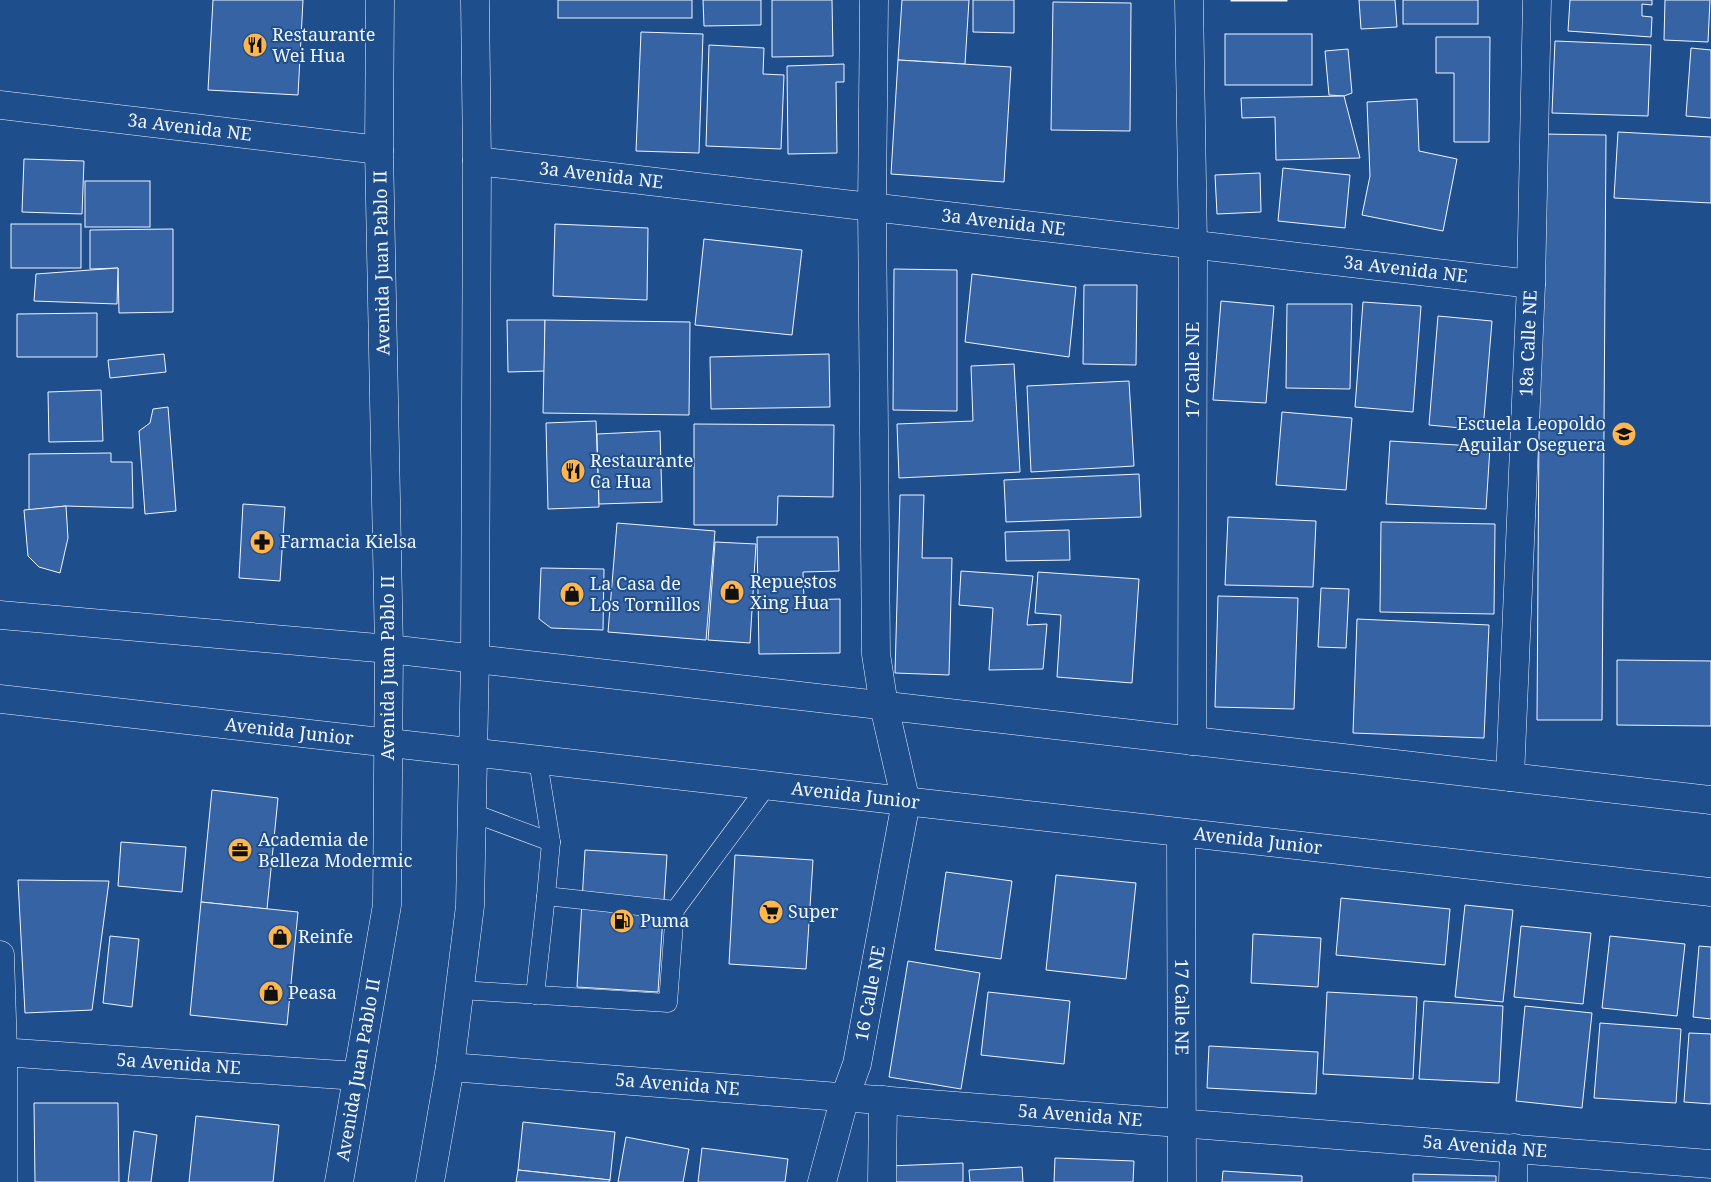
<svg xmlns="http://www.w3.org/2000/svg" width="1711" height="1182" viewBox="0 0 1711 1182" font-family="'Noto Serif',serif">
<rect width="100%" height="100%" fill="#1f4e8c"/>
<g fill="#3563a3" stroke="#f2f6ff">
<polygon points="213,0 303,0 298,95 208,90"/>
<rect x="558" y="0" width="134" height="18"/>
<polygon points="703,0 761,0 761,25 704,26"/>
<polygon points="772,0 832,0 833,56 772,57"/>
<polygon points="902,0 969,0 965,64 898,60"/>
<polygon points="973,0 1014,0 1014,33 973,32"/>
<rect x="1231" y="0" width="56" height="1"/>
<polygon points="1359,0 1395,0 1397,27 1361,29"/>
<rect x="1403" y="0" width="75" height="24"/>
<polygon points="1570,0 1652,0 1652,5 1642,4 1642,16 1652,17 1651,37 1568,31"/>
<polygon points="1665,0 1710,0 1708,42 1664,40"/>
<polygon points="1053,2 1131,3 1130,131 1051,130"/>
<polygon points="641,32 703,34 699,153 636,151"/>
<rect x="1225" y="34" width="87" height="51"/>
<polygon points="1436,37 1490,37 1489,142 1454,142 1454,73 1436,73"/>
<polygon points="1555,41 1651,45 1648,116 1552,113"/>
<polygon points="709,45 764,48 763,74 784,75 781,149 706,146"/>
<polygon points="1691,48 1711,50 1711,118 1686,116"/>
<polygon points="1348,49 1352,93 1344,96 1329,95 1325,51"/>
<polygon points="898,60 1011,67 1004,182 891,174"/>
<polygon points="844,64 844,82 836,82 837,153 788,154 787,66"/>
<polygon points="1344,96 1360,158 1276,160 1275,117 1242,118 1241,98"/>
<polygon points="1417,99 1419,151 1457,159 1443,231 1362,215 1370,176 1367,102"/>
<polygon points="1618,132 1711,137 1711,203 1614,198"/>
<polygon points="1541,134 1606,135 1602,720 1537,720"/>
<polygon points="24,159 84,161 82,214 22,212"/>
<polygon points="1283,168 1350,175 1345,228 1278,221"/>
<polygon points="1260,173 1261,212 1217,214 1215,175"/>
<rect x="85" y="181" width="65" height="46"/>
<rect x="11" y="224" width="70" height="44"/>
<polygon points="555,224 648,228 647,300 553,296"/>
<polygon points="173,229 173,312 119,313 118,268 90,269 90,230"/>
<polygon points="704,239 802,250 792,335 695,325"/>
<polygon points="118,268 117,304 34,301 36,274"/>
<polygon points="894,269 957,270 957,411 893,410"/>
<polygon points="972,274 1076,287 1069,357 965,342"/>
<polygon points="1084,285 1137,285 1136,365 1083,364"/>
<polygon points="1221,301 1274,306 1266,403 1213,400"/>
<polygon points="1363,302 1421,306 1413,412 1355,407"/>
<polygon points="1287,304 1352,304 1350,389 1286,388"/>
<polygon points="97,313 97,357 17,357 17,314"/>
<polygon points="1438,316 1492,321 1483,430 1429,425"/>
<polygon points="507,320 545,320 545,371 508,372"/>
<polygon points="545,320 690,322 689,415 543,413"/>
<polygon points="164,354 166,372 110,378 108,360"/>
<polygon points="829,354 830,407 711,409 710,357"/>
<polygon points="1014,364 1020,472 899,478 897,424 973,421 971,366"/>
<polygon points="1129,381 1134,466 1031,472 1027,386"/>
<polygon points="101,390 103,441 49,442 48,392"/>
<polygon points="168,407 176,511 145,514 139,431 150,423 153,409"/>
<polygon points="1282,412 1352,418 1346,490 1276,485"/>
<polygon points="596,421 599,507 548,509 546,423"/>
<polygon points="694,424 834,425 833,497 778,496 777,525 694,525"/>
<polygon points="660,431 662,502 599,504 597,434"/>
<polygon points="1390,441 1490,447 1486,509 1386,504"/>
<polygon points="111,453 111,462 132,462 133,508 66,506 29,510 29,454"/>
<polygon points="1139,474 1141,517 1006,522 1004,480"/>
<polygon points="900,495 924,495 922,558 952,558 949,675 895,673"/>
<polygon points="243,504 285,507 280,581 239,578"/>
<polygon points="66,506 68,538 60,573 39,567 28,556 24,510"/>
<polygon points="1228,517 1316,521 1313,587 1225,585"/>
<polygon points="1381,522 1495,524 1494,614 1380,612"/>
<polygon points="617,523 715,531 706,640 608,632"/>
<polygon points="1069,530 1070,560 1006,561 1005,532"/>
<polygon points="757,537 838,537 839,571 803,572 804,600 840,599 840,653 759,654"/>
<polygon points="715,542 756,544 750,643 708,640"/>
<polygon points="541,568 604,569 603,630 551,628 539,619"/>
<polygon points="961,571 1033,576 1027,625 1047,624 1043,669 989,670 993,608 959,605"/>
<polygon points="1038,572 1139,579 1132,683 1057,677 1061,615 1035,613"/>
<polygon points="1321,588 1349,589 1346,648 1318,647"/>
<polygon points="1218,596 1298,598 1294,709 1215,707"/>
<polygon points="1357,619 1489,625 1484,738 1353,733"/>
<polygon points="1617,660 1711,661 1711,726 1617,725"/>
<polygon points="212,790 278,798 267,909 201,902"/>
<polygon points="121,842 186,847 182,892 118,886"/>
<polygon points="585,850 667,855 658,992 577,987"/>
<polygon points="735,855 813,860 806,969 729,964"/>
<polygon points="946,872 1012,881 1001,959 935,950"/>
<polygon points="1056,875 1136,883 1126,979 1046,970"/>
<polygon points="18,880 109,881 92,1010 25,1013"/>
<polygon points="1341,898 1450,909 1445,965 1336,955"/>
<polygon points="201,902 298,912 287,1025 190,1015"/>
<polygon points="1465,905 1513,910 1503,1002 1455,997"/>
<polygon points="1521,926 1591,933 1583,1004 1514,997"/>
<polygon points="1253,934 1321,938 1318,987 1251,983"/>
<polygon points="110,936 139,939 132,1007 103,1003"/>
<polygon points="1610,936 1685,944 1677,1016 1602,1008"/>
<polygon points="1699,946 1711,947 1711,1019 1693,1017"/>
<polygon points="908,961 980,973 961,1089 889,1077"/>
<polygon points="988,992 1070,1001 1064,1064 981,1055"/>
<polygon points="1327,992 1417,997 1413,1079 1323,1074"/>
<polygon points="1424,1001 1503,1006 1499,1083 1419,1079"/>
<polygon points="1525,1006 1592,1013 1582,1108 1516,1101"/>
<polygon points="1600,1023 1681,1029 1676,1103 1594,1098"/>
<polygon points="1689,1033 1711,1034 1711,1104 1684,1102"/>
<polygon points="1209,1046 1318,1052 1316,1094 1207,1088"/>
<polygon points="34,1103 118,1103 119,1182 35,1182"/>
<polygon points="196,1116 279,1125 273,1182 189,1182"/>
<polygon points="523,1122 615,1132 610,1180 518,1170"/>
<polygon points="134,1131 157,1135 151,1182 128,1182"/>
<polygon points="626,1137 689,1149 683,1182 618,1182"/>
<polygon points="702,1148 788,1159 785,1182 698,1182"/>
<polygon points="1055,1158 1134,1161 1133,1182 1054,1182"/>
<polygon points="963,1163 963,1182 889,1182 889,1166"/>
<polygon points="1022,1167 1023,1182 970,1182 969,1170"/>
<polygon points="518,1170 610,1180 609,1182 516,1182"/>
<polygon points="1223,1171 1302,1176 1302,1182 1222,1182"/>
<polygon points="1413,1174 1496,1176 1496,1182 1413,1182"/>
</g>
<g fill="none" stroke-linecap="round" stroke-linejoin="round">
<defs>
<g id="service">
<polyline points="538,761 551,842 546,896 675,910"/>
<polyline points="473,813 551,842"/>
<polyline points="460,990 668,1003 675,910 767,786"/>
<polyline points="535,995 546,896"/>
</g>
<g id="minor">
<polyline points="1189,0 1193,244 1192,741"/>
<path id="s1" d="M0 105 379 150"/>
<path id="s2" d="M477 161 1531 284"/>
<path id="s3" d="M1510 777 1531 284 1537 0"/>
<path id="s4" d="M1181 833 1182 1182"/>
<polyline points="0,955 3,1052 3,1182"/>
<path id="s5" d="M0 1052 357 1076"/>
<path id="s6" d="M450 1067 1711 1164"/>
<path id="s7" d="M822 1182 845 1097 857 1064 906 802 884 706 876 654 872 207 874 0"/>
<polyline points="882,1182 883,1100"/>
<polyline points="1513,1182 1514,1148"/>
</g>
<g id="secondary">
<polyline points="0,615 389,649 1711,800"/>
<path id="s8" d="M0 699 1711 892"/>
</g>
<g id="trunk">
<path id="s9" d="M339 1182 387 905 389 649 379 150 380 0"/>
<polyline points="430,1182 450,1067 470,906 475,659 477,161 475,0"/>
</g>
</defs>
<use href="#service" stroke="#f2f6ff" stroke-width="19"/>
<use href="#minor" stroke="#f2f6ff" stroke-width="29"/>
<use href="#secondary" stroke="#f2f6ff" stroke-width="29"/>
<use href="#trunk" stroke="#f2f6ff" stroke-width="29"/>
<use href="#service" stroke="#1f4e8c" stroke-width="18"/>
<use href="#minor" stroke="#1f4e8c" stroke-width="28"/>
<use href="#secondary" stroke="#1f4e8c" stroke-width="28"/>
<use href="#trunk" stroke="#1f4e8c" stroke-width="28"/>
</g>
<defs>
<symbol id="restaurant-disc" viewBox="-11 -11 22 22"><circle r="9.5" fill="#ffb74d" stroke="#1f4e8c"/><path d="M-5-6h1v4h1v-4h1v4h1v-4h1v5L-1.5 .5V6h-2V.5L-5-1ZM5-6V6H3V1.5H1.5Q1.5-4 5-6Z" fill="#111"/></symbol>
<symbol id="school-disc" viewBox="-11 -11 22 22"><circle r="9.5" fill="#ffb74d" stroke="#1f4e8c"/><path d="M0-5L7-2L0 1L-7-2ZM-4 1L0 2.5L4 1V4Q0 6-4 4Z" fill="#111"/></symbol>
<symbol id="pharmacy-disc" viewBox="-11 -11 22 22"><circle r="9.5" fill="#ffb74d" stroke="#1f4e8c"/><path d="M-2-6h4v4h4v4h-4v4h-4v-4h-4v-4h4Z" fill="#111"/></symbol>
<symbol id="shop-disc" viewBox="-11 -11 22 22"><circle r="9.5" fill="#ffb74d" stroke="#1f4e8c"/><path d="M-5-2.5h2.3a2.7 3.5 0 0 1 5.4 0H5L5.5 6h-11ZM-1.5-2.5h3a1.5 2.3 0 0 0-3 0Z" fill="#111"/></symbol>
<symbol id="office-disc" viewBox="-11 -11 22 22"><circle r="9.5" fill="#ffb74d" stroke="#1f4e8c"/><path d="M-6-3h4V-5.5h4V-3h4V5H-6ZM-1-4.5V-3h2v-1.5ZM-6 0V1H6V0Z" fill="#111"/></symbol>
<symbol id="supermarket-disc" viewBox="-11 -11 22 22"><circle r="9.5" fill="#ffb74d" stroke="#1f4e8c"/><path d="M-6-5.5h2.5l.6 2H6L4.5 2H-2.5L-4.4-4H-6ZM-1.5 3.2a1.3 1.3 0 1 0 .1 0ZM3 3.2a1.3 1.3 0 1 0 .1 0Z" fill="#111"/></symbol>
<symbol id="fuel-disc" viewBox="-11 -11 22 22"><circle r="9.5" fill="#ffb74d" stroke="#1f4e8c"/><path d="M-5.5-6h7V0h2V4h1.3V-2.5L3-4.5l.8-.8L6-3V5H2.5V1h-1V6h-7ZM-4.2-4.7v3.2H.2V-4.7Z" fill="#111"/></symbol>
</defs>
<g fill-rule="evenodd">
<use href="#restaurant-disc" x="241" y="31" width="28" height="28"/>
<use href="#school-disc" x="1610" y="420" width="28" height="28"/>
<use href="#restaurant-disc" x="559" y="457" width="28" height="28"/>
<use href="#pharmacy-disc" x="248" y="528" width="28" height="28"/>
<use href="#shop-disc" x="718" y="578" width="28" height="28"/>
<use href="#shop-disc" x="558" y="580" width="28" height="28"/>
<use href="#office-disc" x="226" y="836" width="28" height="28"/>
<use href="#supermarket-disc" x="757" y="898" width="28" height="28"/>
<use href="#fuel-disc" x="608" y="907" width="28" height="28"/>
<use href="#shop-disc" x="266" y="923" width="28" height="28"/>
<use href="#shop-disc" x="257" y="979" width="28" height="28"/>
</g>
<g text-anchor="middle" stroke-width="4" stroke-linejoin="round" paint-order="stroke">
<g font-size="18" fill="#f2f6ff" stroke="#1f4e8c" text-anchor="start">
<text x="272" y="41">Restaurante<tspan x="272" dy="21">Wei Hua</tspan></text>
<text x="1606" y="430" text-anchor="end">Escuela Leopoldo<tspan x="1606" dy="21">Aguilar Oseguera</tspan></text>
<text x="590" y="467">Restaurante<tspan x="590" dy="21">Ca Hua</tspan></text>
<text x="280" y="548">Farmacia Kielsa</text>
<text x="750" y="588">Repuestos<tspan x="750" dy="21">Xing Hua</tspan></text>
<text x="590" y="590">La Casa de<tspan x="590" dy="21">Los Tornillos</tspan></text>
<text x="258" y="846">Academia de<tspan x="258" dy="21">Belleza Modermic</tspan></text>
<text x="788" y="918">Super</text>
<text x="640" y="927">Puma</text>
<text x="298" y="943">Reinfe</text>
<text x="288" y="999">Peasa</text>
</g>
<g font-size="18" fill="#f2f6ff" stroke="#1f4e8c">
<text dy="6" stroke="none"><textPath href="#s1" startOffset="191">3a Avenida NE</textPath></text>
<text dy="6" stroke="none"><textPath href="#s2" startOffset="125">3a Avenida NE</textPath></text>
<text dy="6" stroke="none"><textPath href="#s2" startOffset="530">3a Avenida NE</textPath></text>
<text transform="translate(382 263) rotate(-91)" y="6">Avenida Juan Pablo II</text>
<text dy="6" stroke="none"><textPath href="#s2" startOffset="935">3a Avenida NE</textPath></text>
<text dy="6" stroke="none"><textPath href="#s3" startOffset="434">18a Calle NE</textPath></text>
<text transform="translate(1193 370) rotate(-90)" y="6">17 Calle NE</text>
<text transform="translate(388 668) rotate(-90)" y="6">Avenida Juan Pablo II</text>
<text dy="6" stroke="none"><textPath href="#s8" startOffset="291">Avenida Junior</textPath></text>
<text dy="6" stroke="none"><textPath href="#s8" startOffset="861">Avenida Junior</textPath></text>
<text dy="6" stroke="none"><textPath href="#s8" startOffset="1266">Avenida Junior</textPath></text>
<text dy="6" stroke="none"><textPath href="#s7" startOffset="195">16 Calle NE</textPath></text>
<text dy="6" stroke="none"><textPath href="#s4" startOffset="174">17 Calle NE</textPath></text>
<text dy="6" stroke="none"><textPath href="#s5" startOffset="179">5a Avenida NE</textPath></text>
<text dy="6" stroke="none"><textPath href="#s9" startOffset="114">Avenida Juan Pablo II</textPath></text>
<text dy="6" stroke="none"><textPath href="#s6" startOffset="228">5a Avenida NE</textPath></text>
<text dy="6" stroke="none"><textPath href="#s6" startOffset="632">5a Avenida NE</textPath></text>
<text dy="6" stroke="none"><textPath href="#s6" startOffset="1038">5a Avenida NE</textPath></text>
</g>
</g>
</svg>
